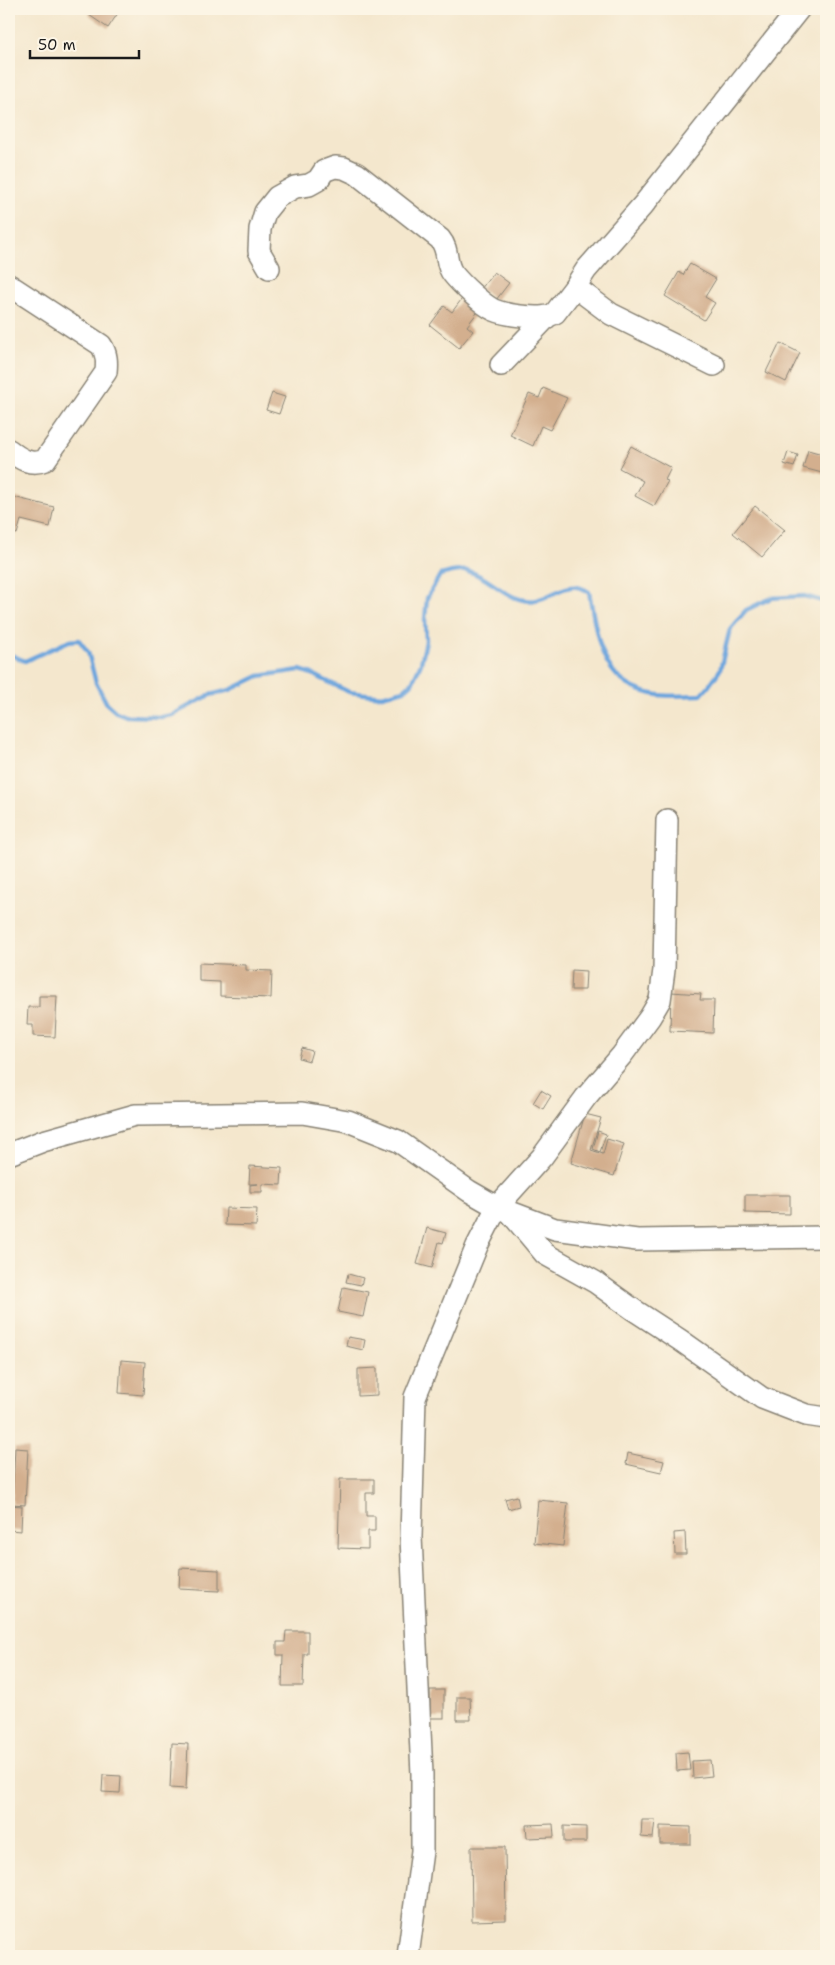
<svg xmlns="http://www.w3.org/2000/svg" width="835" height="1965" viewBox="0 0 835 1965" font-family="'Shantell Sans',sans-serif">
<rect width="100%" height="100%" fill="#fcf5e5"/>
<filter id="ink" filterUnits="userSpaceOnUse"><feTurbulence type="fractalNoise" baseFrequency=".02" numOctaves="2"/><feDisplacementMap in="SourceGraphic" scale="10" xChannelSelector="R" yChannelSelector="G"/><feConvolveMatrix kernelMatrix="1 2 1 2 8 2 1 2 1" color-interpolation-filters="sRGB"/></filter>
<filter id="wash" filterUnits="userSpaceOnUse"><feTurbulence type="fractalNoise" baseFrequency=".0096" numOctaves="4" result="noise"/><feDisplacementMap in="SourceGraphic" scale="20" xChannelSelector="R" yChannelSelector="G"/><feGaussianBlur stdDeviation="1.12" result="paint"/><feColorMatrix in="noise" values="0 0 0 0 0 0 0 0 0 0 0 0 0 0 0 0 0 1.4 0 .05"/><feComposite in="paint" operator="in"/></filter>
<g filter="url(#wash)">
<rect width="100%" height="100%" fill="#f4e7cd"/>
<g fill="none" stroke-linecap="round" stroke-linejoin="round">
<path stroke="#6ea6dd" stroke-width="4.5" d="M9 654 25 661 69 641 79 640 88 652 96 683 107 704 116 712 126 716 161 717 172 715 210 695 230 690 259 676 300 670 312 674 349 692 382 696 404 690 412 683 421 663 426 641 425 619 427 598 440 575C449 573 457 570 467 571 491 576 509 605 536 600 556 596 569 578 589 592 598 639 600 687 658 695 672 697 687 695 701 695L708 687 720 670 730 629 746 610 771 598 804 596 826 602"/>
</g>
<g id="blocks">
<g fill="#d3af8e">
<polygon points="93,9 118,9 120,10 108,28 89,15"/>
<polygon points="690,264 716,279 705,297 715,303 704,320 665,296 679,272 683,275"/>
<polygon points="494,272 509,283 496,300 481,289"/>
<polygon points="467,292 483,305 467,326 473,331 459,348 430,325 444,306 452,312"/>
<polygon points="780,343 800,353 786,382 766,372"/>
<polygon points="543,388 567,398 550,430 541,426 533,446 510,435 529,394 539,398"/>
<polygon points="272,393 285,397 279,414 266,410"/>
<polygon points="631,446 671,468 665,480 668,481 654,506 635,496 643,481 619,468"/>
<polygon points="808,450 826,455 826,474 803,468"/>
<polygon points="788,452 798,455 794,467 784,464"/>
<polygon points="9,496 54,507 50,527 21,520 17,534 9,531"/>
<polygon points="755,506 785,530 762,557 733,533"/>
<polygon points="199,963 246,965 246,970 272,971 271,998 220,996 220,982 199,981"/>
<polygon points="572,970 586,971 585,990 571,990"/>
<polygon points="671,992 701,994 700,1000 714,1000 713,1033 670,1031"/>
<polygon points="39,996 57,996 55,1037 33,1036 33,1025 27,1025 28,1007 39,1007"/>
<polygon points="302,1048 312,1051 309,1061 299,1058"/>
<polygon points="541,1090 551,1096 543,1109 533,1103"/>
<polygon points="585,1114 601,1118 591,1150 603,1154 607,1139 624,1144 614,1176 571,1163"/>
<polygon points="598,1131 606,1134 600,1152 593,1149"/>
<polygon points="250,1166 282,1168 281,1185 262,1184 262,1192 250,1192 250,1185 258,1184 249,1184"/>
<polygon points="745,1195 790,1195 790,1214 745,1213"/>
<polygon points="226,1208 257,1209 256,1226 225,1225"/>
<polygon points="427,1228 446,1233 443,1243 439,1242 432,1268 417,1264"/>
<polygon points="348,1274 363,1278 361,1285 346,1282"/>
<polygon points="343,1287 368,1292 363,1317 338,1312"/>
<polygon points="348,1337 365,1340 363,1350 346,1346"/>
<polygon points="121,1360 145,1362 143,1395 119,1393"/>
<polygon points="377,1368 377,1395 358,1396 358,1369"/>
<polygon points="15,1448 28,1449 25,1505 12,1504"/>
<polygon points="628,1453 664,1461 661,1472 626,1464"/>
<polygon points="340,1479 374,1479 374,1493 366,1493 366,1516 375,1516 375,1531 368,1531 368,1549 338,1548"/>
<polygon points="517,1496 519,1506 508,1509 505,1499"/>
<polygon points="538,1500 568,1503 563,1546 534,1543"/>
<polygon points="9,1505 22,1506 21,1531 9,1530"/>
<polygon points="685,1532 686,1554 675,1554 674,1533"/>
<polygon points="180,1568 219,1570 219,1591 179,1589"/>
<polygon points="286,1631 308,1631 308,1654 304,1654 303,1686 282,1686 283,1655 277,1655 277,1642 285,1642"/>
<rect x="430" y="1690" width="14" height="28"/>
<polygon points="457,1697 470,1697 471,1720 457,1720"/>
<polygon points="172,1743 188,1744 186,1789 170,1788"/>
<polygon points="688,1752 690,1770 677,1771 676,1753"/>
<polygon points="710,1760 712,1776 693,1778 692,1761"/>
<polygon points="103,1775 121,1776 120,1793 102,1792"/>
<polygon points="642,1820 655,1820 653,1838 641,1837"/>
<polygon points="553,1824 554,1837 527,1838 526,1825"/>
<polygon points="564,1826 586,1827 586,1842 564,1842"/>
<polygon points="660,1826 691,1827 691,1844 660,1844"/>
<polygon points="471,1847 505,1847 506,1920 472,1921"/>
</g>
</g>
</g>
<g filter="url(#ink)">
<use href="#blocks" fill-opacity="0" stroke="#888274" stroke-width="1"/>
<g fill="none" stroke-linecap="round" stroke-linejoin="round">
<defs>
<g id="minor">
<path d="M269 268 259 251 260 229 265 212 277 197 295 187 309 185 318 180 324 171 335 167 344 168 357 174 440 239C450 251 444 263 453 274 461 284 483 305 494 310 506 315 545 321 555 313L575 287"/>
<path d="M9 285 101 345C107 354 107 362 106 372L45 460C31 466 20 459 9 450"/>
<polyline points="501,365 546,318"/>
<polyline points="714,365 611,314 575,287 586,270 644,204 799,9"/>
<polyline points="9,1154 43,1141 135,1115 302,1113 348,1121 398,1141 469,1191 497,1207 555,1229 637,1240 826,1237"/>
<polyline points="509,1211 545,1254 595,1282 634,1310 680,1340 762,1398 806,1415 826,1418"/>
<polyline points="408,1956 422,1851 422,1774 411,1537 415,1397 477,1246 497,1207 542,1157 586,1097 622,1055 650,1017 660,1000 664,970 667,820"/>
</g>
</defs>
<use href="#minor" stroke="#888274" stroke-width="24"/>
<use href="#minor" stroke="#fff" stroke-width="21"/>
</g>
</g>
<rect width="835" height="1965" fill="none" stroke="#fcf5e5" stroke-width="30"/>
<path d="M30 50v8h109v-8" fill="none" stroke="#1c1c1c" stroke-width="2.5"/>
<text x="38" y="50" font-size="15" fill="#1c1c1c" stroke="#fcf5e5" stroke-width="4" paint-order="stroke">50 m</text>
</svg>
